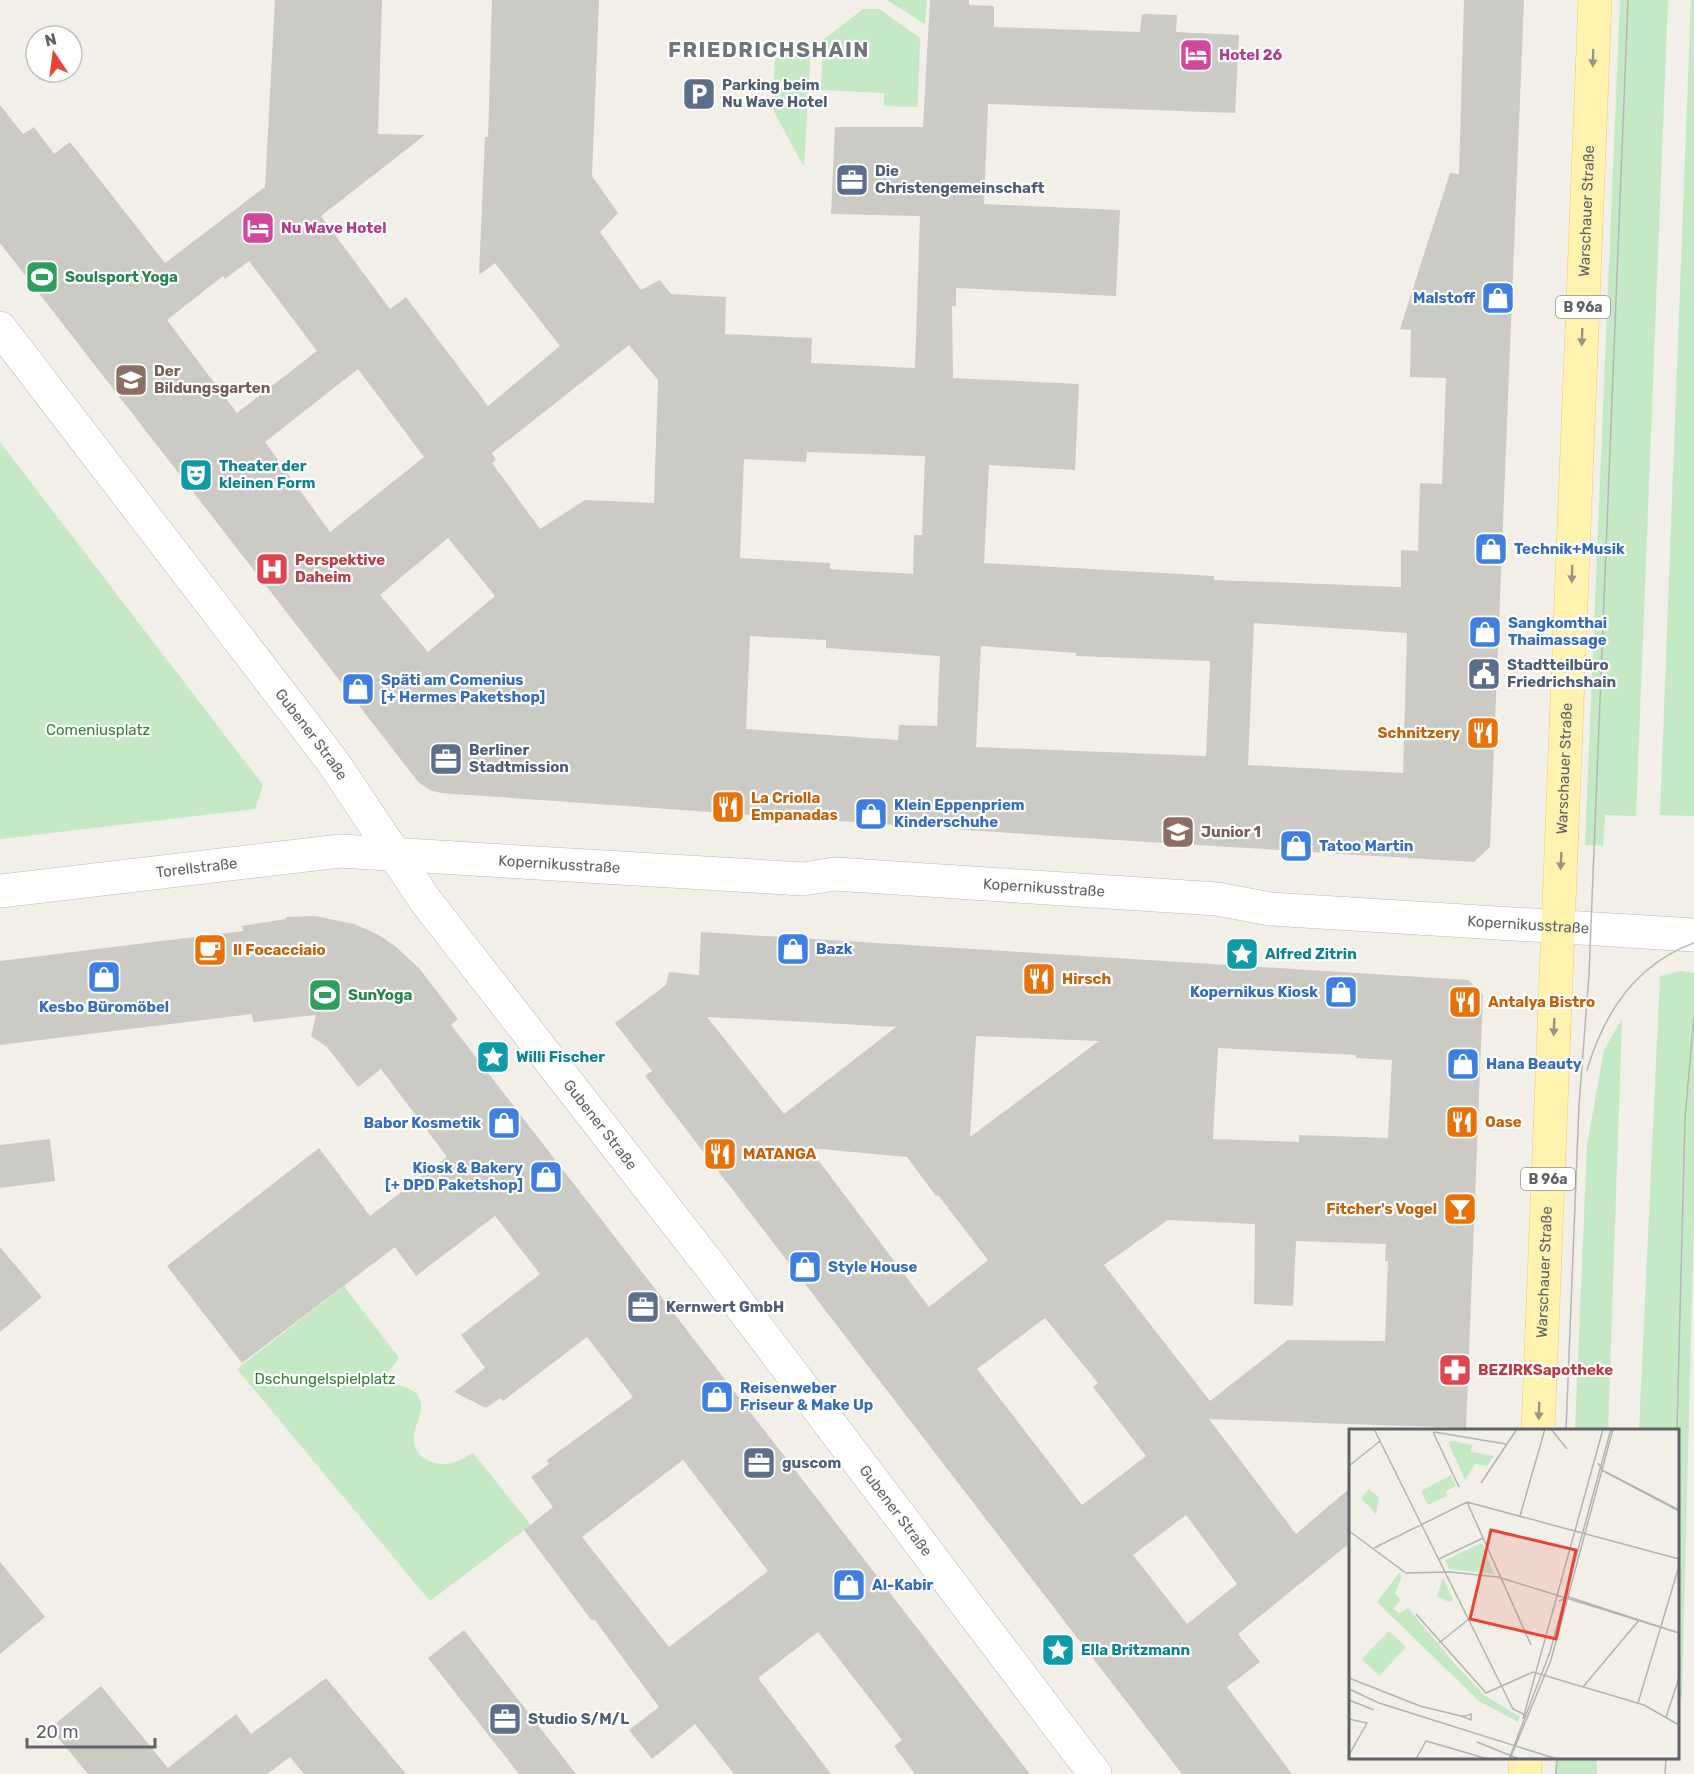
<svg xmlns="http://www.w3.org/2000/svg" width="1694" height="1774" viewBox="0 0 1694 1774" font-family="Rubik,sans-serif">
<rect width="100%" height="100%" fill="#f1efe8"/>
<g fill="#c5e8c5">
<polygon points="887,0 927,0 925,24"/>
<polygon points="1620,0 1668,0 1636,816 1605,815 1603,846 1585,845"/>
<polygon points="1691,0 1694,0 1694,816 1660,815"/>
<polygon points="863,9 879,9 920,38 918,107 884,106 884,93 821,90 823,40"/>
<polygon points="776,45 811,46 804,167 772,108"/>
<polygon points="0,442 263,785 255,809 0,839"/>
<polygon points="1681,971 1694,973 1694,1216 1682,1697 1678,1697 1678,1430 1639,1430 1660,976"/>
<polygon points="1622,1019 1608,1430 1575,1430 1587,1145 1604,1050"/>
<path d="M344 1286 399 1358 387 1374 389 1383C400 1385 416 1388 420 1400 424 1413 415 1424 414 1436 412 1458 434 1467 452 1463 459 1461 467 1456 473 1453L531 1525 430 1601 237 1369Z"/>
<polygon points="1556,1758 1597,1758 1597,1774 1555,1774"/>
</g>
<g fill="#cccac5" fill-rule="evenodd">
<path d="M275 0H382L378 134 425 135 321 216 390 309 406 297 488 406 560 346 495 263 479 275 485 137H488L492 0H599L592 176 618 213 600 232 641 290 660 280 671 294 726 297 725 334 812 338 811 363 915 368 920 216 831 214 835 127H923L930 0H969V5L994 6V27L1140 32 1142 14 1177 15 1176 32 1239 35 1235 113 988 104 984 204 1120 210 1116 296 956 288V306H952L953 378 1079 384 1075 470 989 465 984 563 1214 576V580L1401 587V550L1418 551 1420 483 1442 484 1446 378 1410 377 1411 330 1400 329 1450 173 1459 174 1464 0H1524L1490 847 1474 862 1068 837 441 793 430 790 419 783 0 243V105L23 134 34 127 54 154 70 142 165 263 265 187ZM249 261 317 351 237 413 167 320 223 276 225 279ZM629 345 658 380 654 503 585 500 540 529 492 463 496 460 492 453ZM358 369 424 457 330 532 265 442ZM807 452 925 456 922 535H914L913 574 830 569V563L740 558 744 459 806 462ZM448 538 495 596 428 652 380 595ZM1254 623 1407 633 1403 773 1248 765ZM750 636 826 640V648L940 656 937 726 899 725 898 740 746 729ZM981 646 1076 653V656L1210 661 1206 756 976 747Z"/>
<path d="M315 916 354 924 377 934 395 946 419 968 458 1019 451 1025 1030 1774H915L894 1746 902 1740 818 1632 758 1678 831 1774H734L695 1724 652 1759 629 1730 659 1707 594 1619 592 1621 524 1530 553 1507 531 1477 549 1464 547 1460 633 1397 587 1337 503 1401 500 1398 486 1408 454 1392 485 1368 461 1335 540 1274 495 1216 416 1276 395 1247 242 1363 167 1266 319 1148 370 1216 447 1157 381 1069 358 1087 327 1047 311 1036 316 1015 253 1022 252 1014 0 1045V961L243 931 242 926 286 919V917ZM683 1460 768 1571 669 1647 582 1537Z"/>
<path d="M701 932 1468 980 1483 994 1466 1428 1209 1419 1296 1534 1350 1488V1543L1238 1634 1260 1662 1227 1687 1292 1774H1182L645 1076 652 1071 615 1023 666 985 669 972 699 975ZM707 1017 807 1022 896 1027 784 1114ZM976 1036 1099 1041 970 1137ZM1218 1048 1356 1055V1058L1392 1060 1388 1138 1299 1135V1142L1213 1139ZM809 1148 907 1157 936 1196 938 1195 988 1260 929 1307ZM1168 1220 1255 1224 1254 1304 1293 1306 1296 1241 1386 1244 1385 1261H1388L1385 1341 1288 1340 1210 1401 1104 1265ZM1045 1318 1098 1383 1093 1387 1146 1456 1082 1505 977 1369ZM1186 1515 1237 1584 1187 1624 1133 1555Z"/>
<polygon points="50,1139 55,1181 0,1188 0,1145"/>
<polygon points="0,1247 42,1297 0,1332"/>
<polygon points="0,1562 45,1617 0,1654"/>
<polygon points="464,1630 576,1774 519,1774 428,1658"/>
<polygon points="326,1678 406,1774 304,1774 290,1757 267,1774 88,1774 50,1728 101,1686 168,1768 236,1714 251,1734"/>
</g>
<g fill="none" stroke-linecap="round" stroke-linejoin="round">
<defs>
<g id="minor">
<path id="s1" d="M0 328 333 762 425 900 718 1276 1095 1774"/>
<path id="s2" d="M0 891 340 851 803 879 835 874 1217 899 1270 909 1694 935"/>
</g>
<g id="major">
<path id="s3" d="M1538 1430 1595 0"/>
<polyline points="1525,1774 1525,1758"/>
</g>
</defs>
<use href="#minor" stroke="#b5b8bc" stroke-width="34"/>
<use href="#major" stroke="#f2c960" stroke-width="34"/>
<use href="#minor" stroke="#fff" stroke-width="33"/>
<use href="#major" stroke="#fff2af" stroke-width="33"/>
<g stroke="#b6b7b8" stroke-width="1.5">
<path d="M1587 1070C1604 1013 1636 964 1694 943"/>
<polyline points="1566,1430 1579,1105 1589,975 1628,0"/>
<polyline points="1677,1430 1685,1118 1694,1017"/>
<polyline points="1556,1774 1557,1758"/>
<polyline points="1665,1774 1666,1758"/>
</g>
</g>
<defs><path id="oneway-solid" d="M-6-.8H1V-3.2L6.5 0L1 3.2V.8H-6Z" transform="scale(1.5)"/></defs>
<g fill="#979581">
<use href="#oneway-solid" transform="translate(1593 58) rotate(92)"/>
<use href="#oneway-solid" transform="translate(1582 337) rotate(92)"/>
<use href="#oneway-solid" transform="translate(1572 574) rotate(92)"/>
<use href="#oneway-solid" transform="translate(1561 861) rotate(93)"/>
<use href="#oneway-solid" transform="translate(1554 1027) rotate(92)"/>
<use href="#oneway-solid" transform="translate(1539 1411) rotate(92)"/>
</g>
<defs>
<symbol id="hotel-square" viewBox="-11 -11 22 22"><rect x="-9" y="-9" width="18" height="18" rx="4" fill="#d1479c" stroke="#fff"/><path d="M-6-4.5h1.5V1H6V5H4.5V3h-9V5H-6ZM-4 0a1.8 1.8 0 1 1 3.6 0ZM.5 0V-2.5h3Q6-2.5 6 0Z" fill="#fff"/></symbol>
<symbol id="parking-square" viewBox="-11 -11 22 22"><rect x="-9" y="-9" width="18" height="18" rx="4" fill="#5c6f8a" stroke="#fff"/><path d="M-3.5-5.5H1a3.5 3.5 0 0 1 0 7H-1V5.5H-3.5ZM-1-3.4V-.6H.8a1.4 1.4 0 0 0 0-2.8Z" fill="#fff"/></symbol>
<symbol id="office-square" viewBox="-11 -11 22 22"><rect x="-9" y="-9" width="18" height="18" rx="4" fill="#5c6f8a" stroke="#fff"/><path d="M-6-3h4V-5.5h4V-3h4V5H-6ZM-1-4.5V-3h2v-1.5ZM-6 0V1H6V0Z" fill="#fff"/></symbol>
<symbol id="stadium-square" viewBox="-11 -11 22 22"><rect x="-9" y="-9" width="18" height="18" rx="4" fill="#2e9e5b" stroke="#fff"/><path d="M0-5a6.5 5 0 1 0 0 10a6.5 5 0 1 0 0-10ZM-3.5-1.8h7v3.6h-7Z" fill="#fff"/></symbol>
<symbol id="shop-square" viewBox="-11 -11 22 22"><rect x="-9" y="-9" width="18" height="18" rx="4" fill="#3f7fe0" stroke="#fff"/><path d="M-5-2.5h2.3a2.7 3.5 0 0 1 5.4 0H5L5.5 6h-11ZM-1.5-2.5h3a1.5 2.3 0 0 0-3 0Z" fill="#fff"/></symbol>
<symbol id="school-square" viewBox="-11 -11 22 22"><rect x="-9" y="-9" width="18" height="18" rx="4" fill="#8d6e63" stroke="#fff"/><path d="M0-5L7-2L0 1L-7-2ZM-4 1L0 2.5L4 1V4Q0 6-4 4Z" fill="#fff"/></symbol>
<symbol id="theatre-square" viewBox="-11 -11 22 22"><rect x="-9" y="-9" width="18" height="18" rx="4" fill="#0f9aa8" stroke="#fff"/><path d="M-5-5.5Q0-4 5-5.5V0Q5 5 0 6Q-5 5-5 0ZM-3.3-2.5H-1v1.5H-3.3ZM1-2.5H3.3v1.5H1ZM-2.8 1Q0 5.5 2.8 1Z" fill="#fff"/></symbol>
<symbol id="hospital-square" viewBox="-11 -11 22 22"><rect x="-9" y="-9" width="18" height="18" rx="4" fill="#e0444e" stroke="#fff"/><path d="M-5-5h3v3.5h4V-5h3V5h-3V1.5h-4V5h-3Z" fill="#fff"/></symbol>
<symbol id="civic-square" viewBox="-11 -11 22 22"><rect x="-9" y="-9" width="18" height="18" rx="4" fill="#5c6f8a" stroke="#fff"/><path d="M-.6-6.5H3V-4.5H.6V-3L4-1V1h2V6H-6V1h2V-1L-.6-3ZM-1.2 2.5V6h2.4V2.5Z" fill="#fff"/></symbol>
<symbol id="restaurant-square" viewBox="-11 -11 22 22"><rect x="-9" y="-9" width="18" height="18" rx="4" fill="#e8710a" stroke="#fff"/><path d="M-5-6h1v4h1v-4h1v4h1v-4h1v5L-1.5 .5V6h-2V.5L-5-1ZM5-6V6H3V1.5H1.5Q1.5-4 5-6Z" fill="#fff"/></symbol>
<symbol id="cafe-square" viewBox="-11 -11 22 22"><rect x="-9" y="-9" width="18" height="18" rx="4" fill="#e8710a" stroke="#fff"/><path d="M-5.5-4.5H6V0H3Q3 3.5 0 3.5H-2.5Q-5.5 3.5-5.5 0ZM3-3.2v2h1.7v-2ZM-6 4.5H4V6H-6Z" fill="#fff"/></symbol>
<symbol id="sight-square" viewBox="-11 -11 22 22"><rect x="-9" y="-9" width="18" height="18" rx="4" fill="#0f9aa8" stroke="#fff"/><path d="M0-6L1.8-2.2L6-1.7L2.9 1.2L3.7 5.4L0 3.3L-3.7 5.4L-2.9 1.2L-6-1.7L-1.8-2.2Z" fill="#fff"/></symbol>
<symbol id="bar-square" viewBox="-11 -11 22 22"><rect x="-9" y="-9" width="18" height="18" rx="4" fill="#e8710a" stroke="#fff"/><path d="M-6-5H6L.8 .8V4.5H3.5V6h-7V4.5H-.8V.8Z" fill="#fff"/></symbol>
<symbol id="pharmacy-square" viewBox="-11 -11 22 22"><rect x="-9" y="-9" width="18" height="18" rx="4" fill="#e0444e" stroke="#fff"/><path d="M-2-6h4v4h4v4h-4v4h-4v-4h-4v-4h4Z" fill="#fff"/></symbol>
</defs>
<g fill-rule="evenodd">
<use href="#hotel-square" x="1177" y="36" width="38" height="38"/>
<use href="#parking-square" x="680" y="75" width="38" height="38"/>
<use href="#office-square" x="833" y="161" width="38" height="38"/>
<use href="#hotel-square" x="239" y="209" width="38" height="38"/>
<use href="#stadium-square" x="23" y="258" width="38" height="38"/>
<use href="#shop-square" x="1479" y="279" width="38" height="38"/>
<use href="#school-square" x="112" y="361" width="38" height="38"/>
<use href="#theatre-square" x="177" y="456" width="38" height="38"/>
<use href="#shop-square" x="1472" y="530" width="38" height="38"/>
<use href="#hospital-square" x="253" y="550" width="38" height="38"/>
<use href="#shop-square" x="1466" y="613" width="38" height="38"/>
<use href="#civic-square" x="1465" y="655" width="38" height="38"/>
<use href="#shop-square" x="339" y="670" width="38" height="38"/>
<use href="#restaurant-square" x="1464" y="714" width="38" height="38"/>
<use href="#office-square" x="427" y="740" width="38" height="38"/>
<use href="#restaurant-square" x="709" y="788" width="38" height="38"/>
<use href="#shop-square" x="852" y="795" width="38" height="38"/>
<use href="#school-square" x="1159" y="813" width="38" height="38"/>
<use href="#shop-square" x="1277" y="827" width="38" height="38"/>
<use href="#shop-square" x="774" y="930" width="38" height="38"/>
<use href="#cafe-square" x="191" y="931" width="38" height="38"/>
<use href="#sight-square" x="1223" y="935" width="38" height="38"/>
<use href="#shop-square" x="85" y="958" width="38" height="38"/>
<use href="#restaurant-square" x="1020" y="960" width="38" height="38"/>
<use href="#shop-square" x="1322" y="973" width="38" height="38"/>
<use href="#stadium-square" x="306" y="976" width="38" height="38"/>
<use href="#restaurant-square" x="1446" y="983" width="38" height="38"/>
<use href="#sight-square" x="474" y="1038" width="38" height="38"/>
<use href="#shop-square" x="1444" y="1045" width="38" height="38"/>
<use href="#restaurant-square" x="1443" y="1103" width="38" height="38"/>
<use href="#shop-square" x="485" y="1104" width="38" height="38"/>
<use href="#restaurant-square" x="701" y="1135" width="38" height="38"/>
<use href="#shop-square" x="527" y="1158" width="38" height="38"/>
<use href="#bar-square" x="1441" y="1190" width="38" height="38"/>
<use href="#shop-square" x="786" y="1248" width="38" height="38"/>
<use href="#office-square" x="624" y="1288" width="38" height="38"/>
<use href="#pharmacy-square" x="1436" y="1351" width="38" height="38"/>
<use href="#shop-square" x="698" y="1378" width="38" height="38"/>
<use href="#office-square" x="740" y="1444" width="38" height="38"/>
<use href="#shop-square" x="830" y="1566" width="38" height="38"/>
<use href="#sight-square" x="1039" y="1631" width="38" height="38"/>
<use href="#office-square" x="486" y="1700" width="38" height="38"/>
</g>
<g text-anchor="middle" stroke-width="4.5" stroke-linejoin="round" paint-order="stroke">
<g fill="#fff" stroke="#8f9295" stroke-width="1.5">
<rect x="1556" y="296" width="54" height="22" rx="4.5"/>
<rect x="1521" y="1168" width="54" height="22" rx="4.5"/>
</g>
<g font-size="14" font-weight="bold" fill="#5f6368">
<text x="1583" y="312">B 96a</text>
<text x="1548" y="1184">B 96a</text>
</g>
<g font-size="15" font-weight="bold" fill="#b23c85" stroke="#fff" text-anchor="start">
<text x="1219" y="60">Hotel 26</text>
<text x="281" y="233">Nu Wave Hotel</text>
</g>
<g font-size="15" font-weight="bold" fill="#4e5e75" stroke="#fff" text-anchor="start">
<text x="722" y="90">Parking beim<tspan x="722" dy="17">Nu Wave Hotel</tspan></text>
<text x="875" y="176">Die<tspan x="875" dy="17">Christengemeinschaft</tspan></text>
<text x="1507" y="670">Stadtteilbüro<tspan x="1507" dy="17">Friedrichshain</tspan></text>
<text x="469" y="755">Berliner<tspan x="469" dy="17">Stadtmission</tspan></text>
<text x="666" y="1312">Kernwert GmbH</text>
<text x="782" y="1468">guscom</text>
<text x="528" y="1724">Studio S/M/L</text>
</g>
<g font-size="15" fill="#5f6368" stroke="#fff">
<text dy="5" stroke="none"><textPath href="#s3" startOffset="1220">Warschauer Straße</textPath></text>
<text dy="5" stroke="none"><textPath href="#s1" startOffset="512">Gubener Straße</textPath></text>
<text dy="5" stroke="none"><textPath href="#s3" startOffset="662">Warschauer Straße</textPath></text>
<text dy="5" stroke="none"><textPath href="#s2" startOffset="562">Kopernikusstraße</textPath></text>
<text dy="5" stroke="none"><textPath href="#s2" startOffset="198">Torellstraße</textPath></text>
<text dy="5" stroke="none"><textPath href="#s2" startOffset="1048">Kopernikusstraße</textPath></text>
<text dy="5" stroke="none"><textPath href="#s2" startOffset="1534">Kopernikusstraße</textPath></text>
<text dy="5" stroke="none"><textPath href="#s1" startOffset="998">Gubener Straße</textPath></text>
<text dy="5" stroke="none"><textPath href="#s3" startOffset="158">Warschauer Straße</textPath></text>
<text dy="5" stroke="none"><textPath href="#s1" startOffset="1484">Gubener Straße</textPath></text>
</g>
<g font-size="15" font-weight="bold" fill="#27864d" stroke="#fff" text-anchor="start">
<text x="65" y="282">Soulsport Yoga</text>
<text x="348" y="1000">SunYoga</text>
</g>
<g font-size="15" font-weight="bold" fill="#366cbe" stroke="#fff" text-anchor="start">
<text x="1475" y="303" text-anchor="end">Malstoff</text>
<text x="1514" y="554">Technik+Musik</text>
<text x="1508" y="628">Sangkomthai<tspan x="1508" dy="17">Thaimassage</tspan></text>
<text x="381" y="685">Späti am Comenius<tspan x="381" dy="17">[+ Hermes Paketshop]</tspan></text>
<text x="894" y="810">Klein Eppenpriem<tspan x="894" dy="17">Kinderschuhe</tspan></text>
<text x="1319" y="851">Tatoo Martin</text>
<text x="816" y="954">Bazk</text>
<text x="1318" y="997" text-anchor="end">Kopernikus Kiosk</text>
<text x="104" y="1012" text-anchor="middle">Kesbo Büromöbel</text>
<text x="1486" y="1069">Hana Beauty</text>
<text x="481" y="1128" text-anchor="end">Babor Kosmetik</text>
<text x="523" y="1173" text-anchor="end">Kiosk &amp; Bakery<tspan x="523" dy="17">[+ DPD Paketshop]</tspan></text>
<text x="828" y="1272">Style House</text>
<text x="740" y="1393">Reisenweber<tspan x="740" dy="17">Friseur &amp; Make Up</tspan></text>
<text x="872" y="1590">Al-Kabir</text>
</g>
<g font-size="15" font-weight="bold" fill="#785e54" stroke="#fff" text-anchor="start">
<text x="154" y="376">Der<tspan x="154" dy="17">Bildungsgarten</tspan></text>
<text x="1201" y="837">Junior 1</text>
</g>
<g font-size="15" font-weight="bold" fill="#0d838f" stroke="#fff" text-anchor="start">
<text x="219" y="471">Theater der<tspan x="219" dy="17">kleinen Form</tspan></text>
<text x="1265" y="959">Alfred Zitrin</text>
<text x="516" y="1062">Willi Fischer</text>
<text x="1081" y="1655">Ella Britzmann</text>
</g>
<g font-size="15" font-weight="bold" fill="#be3a42" stroke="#fff" text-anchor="start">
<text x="295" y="565">Perspektive<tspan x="295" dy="17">Daheim</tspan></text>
<text x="1478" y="1375">BEZIRKSapotheke</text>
</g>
<g font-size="15" fill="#348238" stroke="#fff">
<text x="98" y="735">Comeniusplatz</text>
<text x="325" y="1384">Dschungelspielplatz</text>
</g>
<g font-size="15" font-weight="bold" fill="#c56008" stroke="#fff" text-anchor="start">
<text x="1460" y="738" text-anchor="end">Schnitzery</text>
<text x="751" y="803">La Criolla<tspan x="751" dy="17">Empanadas</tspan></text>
<text x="233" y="955">Il Focacciaio</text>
<text x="1062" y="984">Hirsch</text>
<text x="1488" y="1007">Antalya Bistro</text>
<text x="1485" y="1127">Oase</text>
<text x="743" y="1159">MATANGA</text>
<text x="1437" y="1214" text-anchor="end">Fitcher's Vogel</text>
</g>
<g font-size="21" font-weight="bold" letter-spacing="1.5" fill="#70757a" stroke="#fff">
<text x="769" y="57">FRIEDRICHSHAIN</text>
</g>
</g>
<g transform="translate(1349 1429)">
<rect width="330" height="330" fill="#f1efe8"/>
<path d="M104 12 123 16 122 23 145 27 138 37 126 35 116 51 99 13ZM102 46 107 57 97 62 98 67 79 76 72 62ZM20 60 30 68 27 85 12 69ZM133 114 145 145 100 140 96 131ZM50 144 53 147 46 164 52 171 44 180 51 184 59 179 105 234 135 266 171 288 169 293 130 272 28 173ZM94 149 104 171 100 173 88 167ZM40 202 57 218 30 247 13 230Z" fill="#c5e8c5"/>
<path fill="none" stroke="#b3b3b1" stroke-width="1.5" d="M25 0 164 280 176 286M202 0 218 20M84 3 110 58M85 3 157 15M249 34 254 42 330 82M0 37 31 12M253 41 330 81M132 54 168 0M118 73 330 130M118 73 182 216M171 87 196 0M0 102 57 144 101 143 149 148 330 204M25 119 118 73M90 130 134 109M210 172 220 168 330 204M67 185 137 264 184 243 295 276 330 296M90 214 120 190M0 249 71 277 112 287M234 258 291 190M0 260 30 274 208 330M0 271 25 281M289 274 330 137M122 285V291L112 287H116ZM317 288 330 249M0 290 18 294 0 326M174 290 254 0M128 313 170 330M67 330 77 312 139 330M160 330 201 223 262 0M161 330 202 231 264 0"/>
<path fill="#ea4335" fill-opacity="0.15" stroke="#ea4335" stroke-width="3" d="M142 101 227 121 207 210 121 190Z"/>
<rect width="330" height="330" fill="none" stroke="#5f6368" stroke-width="3"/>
</g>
<g transform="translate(54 54) rotate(347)"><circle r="28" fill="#ffffff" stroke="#bfc1c3" stroke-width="1.5"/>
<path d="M0-4.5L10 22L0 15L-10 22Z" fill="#ea4335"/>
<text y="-9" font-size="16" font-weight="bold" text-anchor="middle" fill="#5f6368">N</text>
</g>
<path d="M27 1738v9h128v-9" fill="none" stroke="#5f6368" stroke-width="3"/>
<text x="36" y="1738" font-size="18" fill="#5f6368" stroke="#ffffff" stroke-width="4.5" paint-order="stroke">20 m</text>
</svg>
